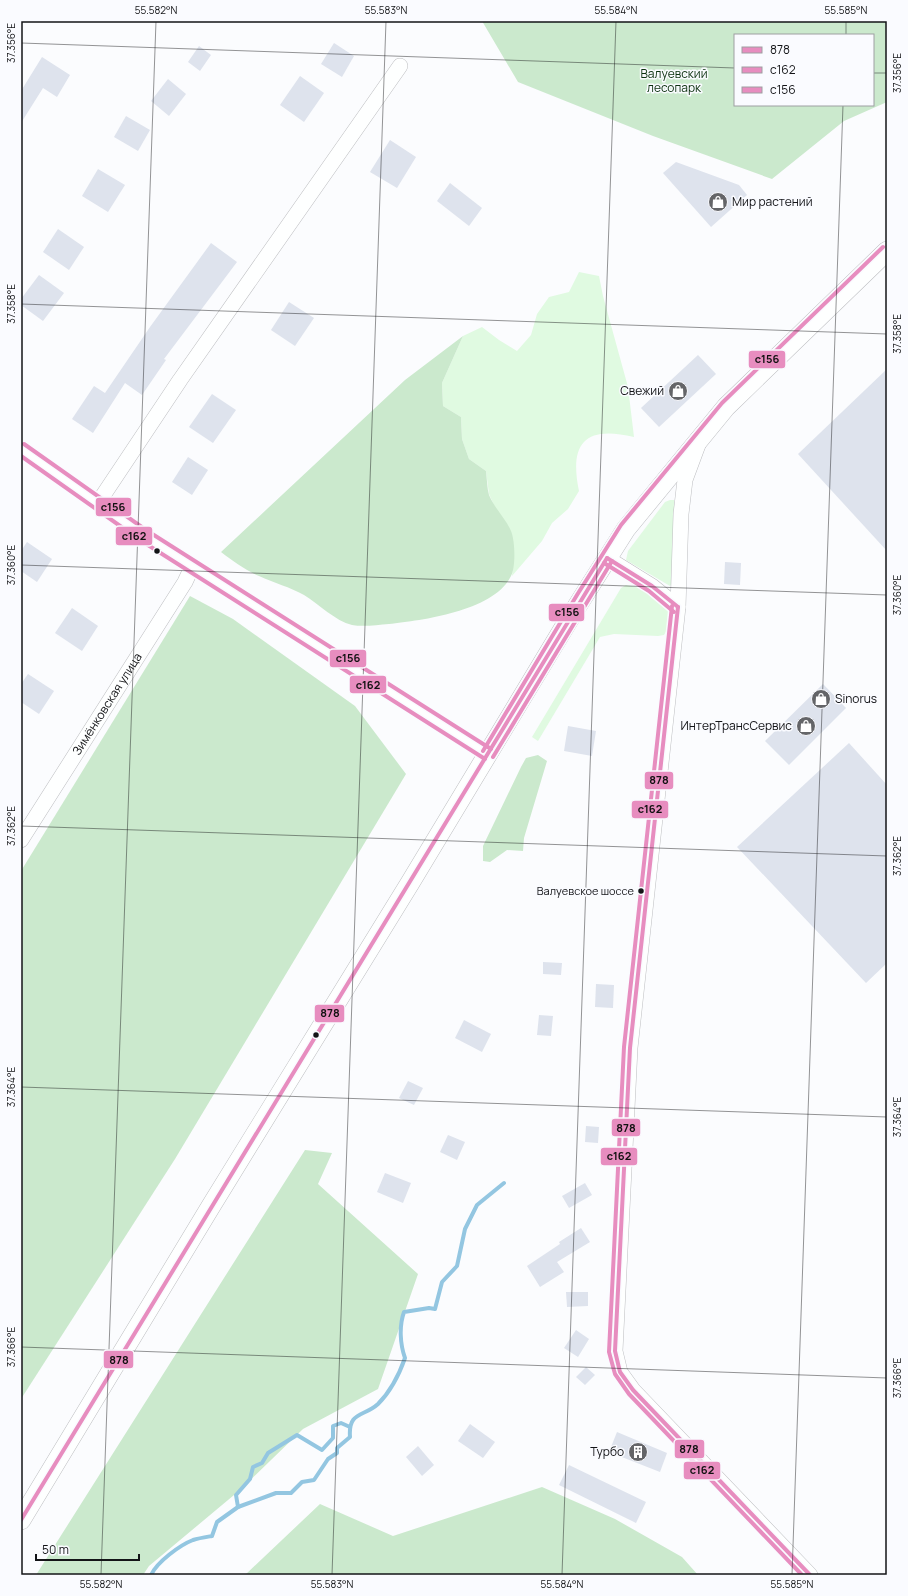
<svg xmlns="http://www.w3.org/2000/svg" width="908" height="1596" viewBox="0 0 908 1596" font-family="Manrope,sans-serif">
<rect width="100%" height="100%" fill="#fbfcfe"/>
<g fill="#e0fae1">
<path d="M579 272 599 276 603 296 628 387 634 437C585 425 569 443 579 491L568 509 552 523 542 541 512 576 514 554 511 532 498 514 489 494 486 471 469 459 462 439 461 417 443 406 442 383 463 336 482 327 499 340 517 351 531 335 537 314 549 297 569 292Z"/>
<polygon points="670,500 674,500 675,506 672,583 670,586 626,560 628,551 665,502"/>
<path d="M626 585 642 588 670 609C672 618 669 627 664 635L658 636 614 634 600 637 538 741 532 737 621 588Z"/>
</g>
<g fill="#cbe9cd" fill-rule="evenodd">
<path d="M482 21H887V102L844 121 772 179 653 136 518 82ZM735 35H873V105H735Z"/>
<path d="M463 336 442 383 443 406 461 417 462 439 469 459 486 471C487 479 487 488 489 495 495 509 506 519 511 531 515 540 516 567 511 576 494 611 423 620 389 624 377 625 363 627 352 625 335 621 319 604 304 595 290 587 274 583 259 576 245 570 233 561 221 552L405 380Z"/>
<polygon points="190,596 233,619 355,706 406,774 175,1159 21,1399 21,871"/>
<polygon points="538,755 547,761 524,838 523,851 507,850 490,862 483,861 483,846 521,767 526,758"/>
<polygon points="305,1150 332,1153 318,1184 418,1274 378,1389 303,1429 240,1490 149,1566 143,1575 36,1575"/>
<polygon points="542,1487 615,1519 682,1557 698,1575 245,1575 320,1504 393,1536"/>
</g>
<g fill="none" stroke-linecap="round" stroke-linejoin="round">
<g stroke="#93c6e1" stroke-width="4">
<polyline points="238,1507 236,1495 250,1479 253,1467 262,1463 268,1453 297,1435 322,1450 333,1438 333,1426 341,1423 350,1427"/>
<path d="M151 1575C157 1562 180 1545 193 1540 199 1538 206 1537 212 1536L217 1522 238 1507 276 1493H291L302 1482 314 1480 328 1459 337 1453V1448L350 1437C348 1411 364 1417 378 1404 391 1391 399 1375 405 1358 400 1344 399 1326 404 1312L429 1308 435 1309 442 1282 457 1266 465 1229 477 1205 504 1183"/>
</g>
</g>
<g fill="#dee3ed">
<polygon points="334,43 354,56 342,77 321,64"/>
<polygon points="199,46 211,55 200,71 188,62"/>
<polygon points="42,57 70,75 57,97 43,88 21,123 21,91"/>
<polygon points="300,76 324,93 304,122 280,105"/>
<polygon points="168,79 186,94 169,116 151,101"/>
<polygon points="126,116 150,130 138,151 114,137"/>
<polygon points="390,140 416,157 397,188 370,172"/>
<polygon points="676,162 739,185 747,195 711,227 663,173"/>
<polygon points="98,169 125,185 108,212 82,196"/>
<polygon points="450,183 482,208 469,226 437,201"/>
<polygon points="58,229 84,247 69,270 43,252"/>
<polygon points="211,243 237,262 164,359 166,360 142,395 125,383 93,433 72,419 94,386 105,393 150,327"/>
<polygon points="39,275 64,293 43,321 21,305 21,299"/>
<polygon points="289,302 314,318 295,346 271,330"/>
<polygon points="698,355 716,374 659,427 641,408"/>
<polygon points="887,369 887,551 798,454"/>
<polygon points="212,394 236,410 213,443 189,427"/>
<polygon points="188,457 208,470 192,495 172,482"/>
<polygon points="27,542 52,559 37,582 21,571 21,551"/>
<polygon points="725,562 741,563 740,585 724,584"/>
<polygon points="72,608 98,626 82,651 55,633"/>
<polygon points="28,674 54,691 39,714 21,702 21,684"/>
<polygon points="823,684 846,708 789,765 765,741"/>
<polygon points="568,726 596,731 592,756 564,751"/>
<polygon points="849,743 887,785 887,963 866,983 737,847"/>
<polygon points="543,962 562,963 561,975 543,974"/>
<polygon points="596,984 614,985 613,1008 595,1007"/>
<polygon points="539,1015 553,1016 551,1036 537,1035"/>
<polygon points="464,1020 491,1034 482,1052 455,1038"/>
<polygon points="408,1081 423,1088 414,1105 399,1098"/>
<polygon points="586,1126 599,1127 598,1143 585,1142"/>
<polygon points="448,1135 465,1142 457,1160 440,1152"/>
<polygon points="385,1173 411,1183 403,1203 377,1192"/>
<polygon points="585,1183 592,1195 569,1208 562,1196"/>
<polygon points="581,1228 590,1242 557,1262 564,1272 540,1287 527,1266 560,1244 559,1242"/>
<polygon points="566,1292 588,1292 588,1306 567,1307"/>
<polygon points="576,1330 589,1339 578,1357 564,1348"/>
<polygon points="586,1367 595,1375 585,1385 576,1377"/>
<polygon points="470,1424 495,1442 483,1458 458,1441"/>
<polygon points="617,1432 667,1453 660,1472 609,1452"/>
<polygon points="418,1446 434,1465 422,1476 406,1457"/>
<polygon points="569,1465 646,1502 636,1523 559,1485"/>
</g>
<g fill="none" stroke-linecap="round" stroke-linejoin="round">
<defs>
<g id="minor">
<polyline points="698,445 685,480 681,514 678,607 630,1048 615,1351 620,1372 633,1390 810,1575"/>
<polyline points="21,449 143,535 488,754"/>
<polyline points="98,503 180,380 400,66"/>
<polyline points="607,558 652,586 678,607"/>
<path id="s1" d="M21 840 185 582 192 567"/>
</g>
<polyline id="major" points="21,1520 211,1206 410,883 574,611 626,529 726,407 887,251"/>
</defs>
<use href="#minor" stroke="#bdbec1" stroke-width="16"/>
<use href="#major" stroke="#bdbec1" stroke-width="20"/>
<use href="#minor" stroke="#feffff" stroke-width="15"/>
<use href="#major" stroke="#feffff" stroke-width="19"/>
<defs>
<g id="bus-1">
<polyline points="607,558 652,586 678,607"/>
<polyline points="678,607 630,1048 615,1351 620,1372 633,1390 810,1575"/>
<polyline points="21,1520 607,558"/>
</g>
<g id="bus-2">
<polyline points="21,456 140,540 485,759"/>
<polyline points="604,563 649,591 674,612"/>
<polyline points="672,606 624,1047 609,1352 615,1374 629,1394 802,1575"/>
<polyline points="493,757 612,561"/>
</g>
<g id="bus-3">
<polyline points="24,444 146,530 491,749"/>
<polyline points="483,751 577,595 621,525 722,403 883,247"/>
</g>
</defs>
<use href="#bus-1" stroke="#fafbff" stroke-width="7"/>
<use href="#bus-2" stroke="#fafbff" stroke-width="7"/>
<use href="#bus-3" stroke="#fafbff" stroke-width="7"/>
<use href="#bus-1" stroke="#e78dbf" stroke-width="4"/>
<use href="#bus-2" stroke="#e78dbf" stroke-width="4"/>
<use href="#bus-3" stroke="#e78dbf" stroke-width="4"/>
</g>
<path fill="none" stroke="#131417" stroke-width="1" stroke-opacity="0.45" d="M846 35V21M21 43 735 68M873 73H887M21 304 887 334M21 565 887 595M21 826 887 856M21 1087 887 1117M21 1347 887 1378M101 1575 156 21M332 1575 386 21M562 1575 616 21M792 1575 843 105"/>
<defs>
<symbol id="shop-disc" viewBox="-11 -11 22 22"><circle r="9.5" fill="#646568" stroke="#fafbff"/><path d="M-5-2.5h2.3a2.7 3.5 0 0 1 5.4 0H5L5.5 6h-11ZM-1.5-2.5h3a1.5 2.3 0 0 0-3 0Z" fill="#fff"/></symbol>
<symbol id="building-disc" viewBox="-11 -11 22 22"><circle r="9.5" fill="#646568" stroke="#fafbff"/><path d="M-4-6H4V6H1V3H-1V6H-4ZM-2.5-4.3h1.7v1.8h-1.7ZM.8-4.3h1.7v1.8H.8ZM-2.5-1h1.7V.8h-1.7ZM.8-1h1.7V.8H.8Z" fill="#fff"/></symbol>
</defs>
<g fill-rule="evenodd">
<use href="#shop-disc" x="707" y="191" width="22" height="22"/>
<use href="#shop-disc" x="667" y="380" width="22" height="22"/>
<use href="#shop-disc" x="810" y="688" width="22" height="22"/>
<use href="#shop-disc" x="795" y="715" width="22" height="22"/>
<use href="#building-disc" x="627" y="1441" width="22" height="22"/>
</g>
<g fill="#131417" stroke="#fafbff" stroke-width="1.5">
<circle cx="157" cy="551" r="3.5"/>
<circle cx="641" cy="891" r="3.5"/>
<circle cx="316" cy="1035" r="3.5"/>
</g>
<g text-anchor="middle" stroke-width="3" stroke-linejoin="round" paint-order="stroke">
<g font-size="11" fill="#131417" stroke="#fafbff" text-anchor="end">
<text x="634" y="895">Валуевское шоссе</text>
</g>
<g font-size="12" fill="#0c3210" stroke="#fafbff">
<text x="674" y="78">Валуевский<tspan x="674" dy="14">лесопарк</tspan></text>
</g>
<g font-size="12" fill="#131417" stroke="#fafbff" text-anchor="end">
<text x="732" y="206" text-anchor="start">Мир растений</text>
<text x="664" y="395">Свежий</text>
<text x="835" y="703" text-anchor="start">Sinorus</text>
<text x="792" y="730">ИнтерТрансСервис</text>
<text x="624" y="1456">Турбо</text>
</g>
<g font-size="12" fill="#131417" stroke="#fafbff">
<text dy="4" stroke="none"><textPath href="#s1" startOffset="161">Зимёнковская улица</textPath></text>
</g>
</g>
<g stroke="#fafbff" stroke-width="1.5">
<rect x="748" y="350" width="38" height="19" rx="4" fill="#e78dbf"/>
<rect x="95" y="497" width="37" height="20" rx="4" fill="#e78dbf"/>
<rect x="115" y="526" width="38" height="20" rx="4" fill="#e78dbf"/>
<rect x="548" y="603" width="37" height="19" rx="4" fill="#e78dbf"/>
<rect x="329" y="649" width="38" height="19" rx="4" fill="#e78dbf"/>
<rect x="349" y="675" width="38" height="19" rx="4" fill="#e78dbf"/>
<rect x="644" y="771" width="30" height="19" rx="4" fill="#e78dbf"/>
<rect x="631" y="800" width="38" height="19" rx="4" fill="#e78dbf"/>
<rect x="314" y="1004" width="31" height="19" rx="4" fill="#e78dbf"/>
<rect x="611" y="1118" width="30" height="19" rx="4" fill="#e78dbf"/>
<rect x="600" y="1147" width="38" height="19" rx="4" fill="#e78dbf"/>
<rect x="103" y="1350" width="31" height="19" rx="4" fill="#e78dbf"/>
<rect x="674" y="1439" width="31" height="20" rx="4" fill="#e78dbf"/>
<rect x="683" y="1461" width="38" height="19" rx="4" fill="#e78dbf"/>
</g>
<g font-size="11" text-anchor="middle" font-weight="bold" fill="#111">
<text x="767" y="363">с156</text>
<text x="113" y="511">с156</text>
<text x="134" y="540">с162</text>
<text x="567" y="616">с156</text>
<text x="348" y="662">с156</text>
<text x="368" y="689">с162</text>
<text x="659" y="784">878</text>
<text x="650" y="813">с162</text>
<text x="330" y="1017">878</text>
<text x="626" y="1132">878</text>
<text x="619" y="1160">с162</text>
<text x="119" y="1364">878</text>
<text x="689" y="1453">878</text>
<text x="702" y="1474">с162</text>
</g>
<rect width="908" height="1596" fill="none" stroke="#fafbff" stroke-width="44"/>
<rect x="734" y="34" width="140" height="72" fill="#fafbff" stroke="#9e9fa2"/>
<rect x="742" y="47" width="20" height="6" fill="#e78dbf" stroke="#9e9fa2"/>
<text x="770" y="54" font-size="12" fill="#131417">878</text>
<rect x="742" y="67" width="20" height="6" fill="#e78dbf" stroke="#9e9fa2"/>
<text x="770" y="74" font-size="12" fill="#131417">с162</text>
<rect x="742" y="87" width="20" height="6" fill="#e78dbf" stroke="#9e9fa2"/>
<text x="770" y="94" font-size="12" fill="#131417">с156</text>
<path d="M36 1554v6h103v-6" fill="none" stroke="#131417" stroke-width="2"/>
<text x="42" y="1554" font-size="12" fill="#131417" stroke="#fafbff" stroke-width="3" paint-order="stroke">50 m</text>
<rect x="22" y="22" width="864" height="1552" fill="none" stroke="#131417" stroke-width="1.5"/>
<g font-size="10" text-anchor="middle" fill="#131417">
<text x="156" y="14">55.582°N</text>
<text x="386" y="14">55.583°N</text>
<text x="616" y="14">55.584°N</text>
<text x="846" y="14">55.585°N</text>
<text transform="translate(11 43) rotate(-90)" y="4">37.356°E</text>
<text transform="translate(897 73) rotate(-90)" y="4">37.356°E</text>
<text transform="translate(11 304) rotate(-90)" y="4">37.358°E</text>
<text transform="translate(897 334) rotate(-90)" y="4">37.358°E</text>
<text transform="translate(11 565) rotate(-90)" y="4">37.360°E</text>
<text transform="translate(897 595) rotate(-90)" y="4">37.360°E</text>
<text transform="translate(11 826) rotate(-90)" y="4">37.362°E</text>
<text transform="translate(897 856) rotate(-90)" y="4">37.362°E</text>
<text transform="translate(11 1087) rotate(-90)" y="4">37.364°E</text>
<text transform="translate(897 1117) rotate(-90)" y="4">37.364°E</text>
<text transform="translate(11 1347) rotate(-90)" y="4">37.366°E</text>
<text transform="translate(897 1378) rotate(-90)" y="4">37.366°E</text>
<text x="101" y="1588">55.582°N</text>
<text x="332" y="1588">55.583°N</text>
<text x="562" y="1588">55.584°N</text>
<text x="792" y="1588">55.585°N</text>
</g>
</svg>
